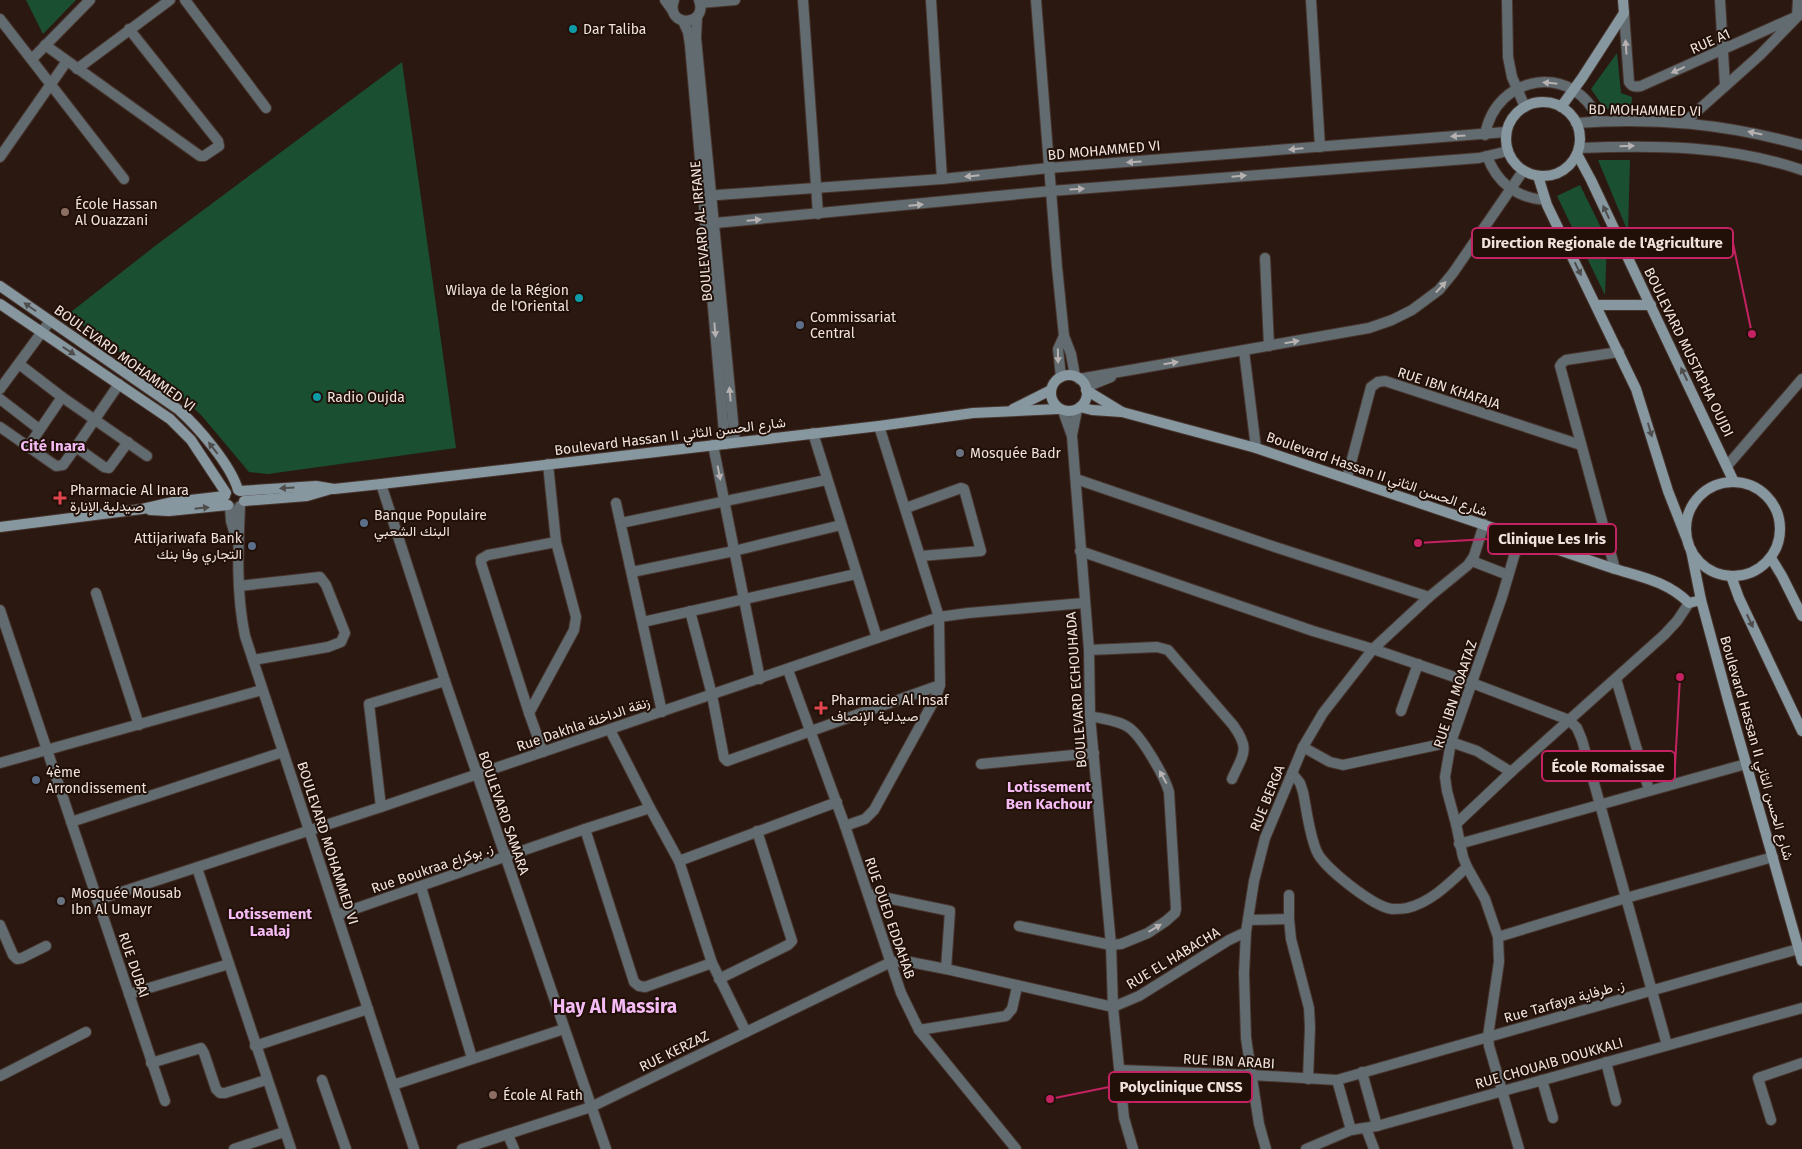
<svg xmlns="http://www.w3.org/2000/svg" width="1802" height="1149" viewBox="0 0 1802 1149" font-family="'Fira Sans',Vazirmatn,sans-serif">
<rect width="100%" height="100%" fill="#2b1911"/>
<g fill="#1a4f32">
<polygon points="26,0 76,0 43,34"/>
<polygon points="1617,53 1621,93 1632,97 1631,108 1605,109 1591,89"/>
<polygon points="402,62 456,448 268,474 249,472 202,416 180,395 71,317 71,312 155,246"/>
<polygon points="1598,160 1630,160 1628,232"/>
<polygon points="1580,185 1607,240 1605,295 1557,196"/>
</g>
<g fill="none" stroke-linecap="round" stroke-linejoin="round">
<defs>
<g id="minor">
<polyline points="185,0 266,108"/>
<polyline points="665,0 673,11"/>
<polyline points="803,0 818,214"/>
<polyline points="931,0 942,179"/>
<polyline points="1036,0 1057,267 1064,336 1071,354 1075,376"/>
<polyline points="1311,0 1320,147"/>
<polyline points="1507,0 1508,57 1512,77 1525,107"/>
<polyline points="1720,0 1725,86"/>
<polyline points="700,3 735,0"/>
<path d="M1624 13 1629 82C1632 87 1635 87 1641 86L1802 14"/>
<polyline points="0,19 124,179"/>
<polyline points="45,45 200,156 204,156 219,146 218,141 129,29"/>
<polyline points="32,59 90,0"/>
<polyline points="77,69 170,0"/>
<polyline points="1685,122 1760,55 1797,17 1798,0"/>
<path d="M1485 135C1496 73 1575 62 1599 121"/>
<path d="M1487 156C1497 183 1517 198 1545 200"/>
<polyline points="0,157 67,61"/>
<polyline points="1265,258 1269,346"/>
<polyline points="1244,351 1256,448"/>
<polyline points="19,364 62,397 147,456"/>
<polyline points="1061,377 1058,349 1064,336"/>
<polyline points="1079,379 1369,328 1392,320 1412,310 1439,290 1453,273 1523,171"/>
<polyline points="1086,387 1111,377"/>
<polyline points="0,389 50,321"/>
<polyline points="0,399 39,429"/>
<polyline points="1063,411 1072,436 1089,650 1090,716 1111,945 1113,1007 1124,1118 1133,1149"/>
<polyline points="0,427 56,466 63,465 76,447 119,384"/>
<polyline points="813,433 877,638"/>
<polyline points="1072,435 1077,410"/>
<polyline points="713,445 760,679"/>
<polyline points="28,447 62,397"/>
<polyline points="76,447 104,467 109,468 128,442"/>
<polyline points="1727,466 1802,379"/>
<polyline points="1347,478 1371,387 1378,382 1385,381 1581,445"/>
<polyline points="1076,479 1275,547 1429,597"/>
<polyline points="381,484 445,681 606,1149"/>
<polyline points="616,503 662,712"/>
<polyline points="906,508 961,488 964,489 981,551 921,556"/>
<polyline points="621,523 826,480"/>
<polyline points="1080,551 1313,631 1373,649 1472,683 1569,720 1577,728 1582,740 1667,1045"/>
<polyline points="1472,561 1508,575"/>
<polyline points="1615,569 1560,366 1562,363 1566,360 1619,352"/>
<polyline points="632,572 734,551 841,525"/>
<polyline points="239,586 320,577 326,585 345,633 341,642 328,647 253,660"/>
<polyline points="96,593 139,725"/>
<polyline points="0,610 165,1101"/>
<polyline points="690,611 712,695 724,758 727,761 940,685"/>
<polyline points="643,622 856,574"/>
<path d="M1089 650 1157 647 1168 650 1233 725C1251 750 1243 754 1232 779"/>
<polyline points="788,670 845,826 901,993 919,1030 1016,1149"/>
<polyline points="1616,679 1649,790"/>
<polyline points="1401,711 1418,664"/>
<polyline points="529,713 481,563 481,559 488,555 556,542"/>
<polyline points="610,730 650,808 679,861 712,963 746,1032"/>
<polyline points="1303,747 1330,762 1343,765 1451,742 1477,751 1511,772"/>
<polyline points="543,752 529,713 574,630 576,617 556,542 548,464"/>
<polyline points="0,763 262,690"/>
<polyline points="981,764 1094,753"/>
<path d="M1292 773 1300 783 1303 792C1307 811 1309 834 1317 852 1324 868 1374 907 1392 909 1396 909 1403 909 1407 908 1430 903 1450 883 1467 867"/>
<polyline points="381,807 369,704 445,681"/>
<polyline points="71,822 283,752"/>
<polyline points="1456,824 1511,772 1664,635 1677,621 1689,603"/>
<polyline points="845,826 865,819 874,810 936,697 940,685 939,617 879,426"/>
<polyline points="585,829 634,982 639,986 645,987 712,963"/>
<polyline points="1459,844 1746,764"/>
<polyline points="679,861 837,802"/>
<polyline points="197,868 291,1149"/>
<polyline points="421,887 472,1058"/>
<polyline points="868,894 950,911 946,969"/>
<polyline points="1289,895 1289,919 1291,939 1309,1008 1310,1027 1308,1079"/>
<polyline points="97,900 381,807 939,617 968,613 1084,603"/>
<polyline points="337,915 585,829 650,808"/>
<polyline points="1248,920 1289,919"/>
<polyline points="0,925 13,955 17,959 22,958 46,946"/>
<path d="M1019 926 1111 945 1121 944 1148 933 1166 921 1175 913 1176 909 1169 792C1165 777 1141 735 1128 727 1118 720 1102 719 1090 716"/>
<polyline points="1498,937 1626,898 1773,857"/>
<polyline points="719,979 788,945 792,941 757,831"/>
<polyline points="129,994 229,964"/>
<polyline points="919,1030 1006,1016 1012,1009 1017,987"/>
<polyline points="255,1046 368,1009"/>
<polyline points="1606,1062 1616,1101"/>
<polyline points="151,1063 201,1048 204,1053 216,1089 220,1093 225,1093 266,1080"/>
<polyline points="1120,1070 1251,1075 1337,1080 1798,949"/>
<polyline points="1362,1072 1377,1126"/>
<polyline points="0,1076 86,1032"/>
<polyline points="322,1080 346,1149"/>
<polyline points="1337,1080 1351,1130"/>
<polyline points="1542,1080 1553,1118"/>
<polyline points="393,1085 564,1029"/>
<polyline points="1771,1120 1758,1078 1802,1063"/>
<polyline points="1366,1128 1374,1149"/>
<polyline points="508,1135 514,1149"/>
<polyline points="234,1149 284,1132"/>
<polyline points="462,1149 591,1107 891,962 910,962 946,969 1113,1007 1139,996 1229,940 1246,932"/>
<polyline points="1266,1149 1259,1124 1246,1038 1244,973 1246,932 1254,881 1265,838 1303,747 1323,713 1373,649 1429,597 1468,565 1474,556 1484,524"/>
<polyline points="1306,1149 1351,1130 1377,1126 1802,1008"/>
<polyline points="1519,1149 1489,1046 1488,1036 1499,962 1498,937 1485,899 1467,867 1463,857 1456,824 1447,791 1445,777 1451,742 1502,597 1520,536"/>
</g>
<g id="tertiary">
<path d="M674 0C664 28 709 27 699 0"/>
<polyline points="697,17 696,38 735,442"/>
<polyline points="683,21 688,32 690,45 725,444"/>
<path d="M1576 123C1655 117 1726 124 1802 145"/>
<path d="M1579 148C1655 145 1729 145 1802 170"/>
<polyline points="703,196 942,179 1049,168 1506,132"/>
<polyline points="705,224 1051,191 1479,158 1508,151"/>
<path d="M240 506C238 550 236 593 245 636L414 1149"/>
<polyline points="230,507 231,521 236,538"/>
</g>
<g id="secondary">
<circle cx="1543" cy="139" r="37"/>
<polyline points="1561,107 1582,78 1624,13 1623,0"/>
<polyline points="1577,154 1591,180 1734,482"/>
<polyline points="1538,176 1547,205 1636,389 1668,491 1686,537"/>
<path d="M0 286 179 410C198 427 231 465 238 490"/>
<polyline points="0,304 170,419 191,440 226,493"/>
<polyline points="1596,305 1651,305"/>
<circle cx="1069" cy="393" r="18"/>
<polyline points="1086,390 1122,412"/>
<path d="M1080 407 1092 410 1122 412 1256 448 1615 569C1642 577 1668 582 1689 603L1701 600"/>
<polyline points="1013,409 1051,390"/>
<circle cx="1733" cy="529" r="47"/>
<polyline points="240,491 316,486 334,489 381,484 879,426 973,413 1058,409"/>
<polyline points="244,501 307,496 331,489"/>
<polyline points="150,510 169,511 228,505"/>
<polyline points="0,527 142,509 173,502 225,496"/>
<polyline points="1691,550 1701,600 1728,700 1802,961"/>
<polyline points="1771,558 1782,576 1802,616"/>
<polyline points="1731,576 1739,598 1802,731"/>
</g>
</defs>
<use href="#minor" stroke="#47352e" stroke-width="12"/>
<use href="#tertiary" stroke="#47352e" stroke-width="12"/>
<use href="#secondary" stroke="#47352e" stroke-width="12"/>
<use href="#minor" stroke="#616b70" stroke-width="10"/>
<use href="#tertiary" stroke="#616b70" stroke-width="10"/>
<use href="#secondary" stroke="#8797a0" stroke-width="10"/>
</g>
<defs><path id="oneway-solid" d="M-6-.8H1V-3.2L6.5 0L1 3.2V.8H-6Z" transform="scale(1.25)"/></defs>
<g fill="#b7b2b1">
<use href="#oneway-solid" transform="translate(1626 47) rotate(-94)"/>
<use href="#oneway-solid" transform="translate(1678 70) rotate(156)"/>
<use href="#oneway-solid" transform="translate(1550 83) rotate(-174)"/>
<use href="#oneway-solid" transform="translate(1755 133) rotate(-168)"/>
<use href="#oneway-solid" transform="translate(1458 136) rotate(176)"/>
<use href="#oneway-solid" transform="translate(1627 146) rotate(-2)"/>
<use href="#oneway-solid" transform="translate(1296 149) rotate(175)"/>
<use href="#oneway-solid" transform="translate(1134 162) rotate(176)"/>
<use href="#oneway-solid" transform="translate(972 176) rotate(174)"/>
<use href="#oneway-solid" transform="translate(1239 176) rotate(-5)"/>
<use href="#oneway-solid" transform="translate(1077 189) rotate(-4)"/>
<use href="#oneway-solid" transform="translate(916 205) rotate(-5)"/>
<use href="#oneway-solid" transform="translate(754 220) rotate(-5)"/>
<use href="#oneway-solid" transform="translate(1441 287) rotate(-47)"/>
<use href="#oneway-solid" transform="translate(715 330) rotate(85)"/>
<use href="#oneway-solid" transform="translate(1292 342) rotate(-10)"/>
<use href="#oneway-solid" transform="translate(1058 356) rotate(89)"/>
<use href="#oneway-solid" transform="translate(1171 363) rotate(-9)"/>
<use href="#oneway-solid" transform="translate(730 394) rotate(-95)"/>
<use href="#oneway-solid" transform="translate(719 473) rotate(79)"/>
<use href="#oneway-solid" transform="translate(1163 777) rotate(-119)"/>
<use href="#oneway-solid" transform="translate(1155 928) rotate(-31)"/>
</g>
<g fill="#4f4d4c">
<use href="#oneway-solid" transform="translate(1606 212) rotate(-115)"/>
<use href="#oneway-solid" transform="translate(1578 269) rotate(64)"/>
<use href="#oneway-solid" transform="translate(30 307) rotate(-145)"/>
<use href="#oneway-solid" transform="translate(69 351) rotate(33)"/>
<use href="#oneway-solid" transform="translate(1684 374) rotate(-116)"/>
<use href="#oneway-solid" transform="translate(1650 430) rotate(74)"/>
<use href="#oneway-solid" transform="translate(213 448) rotate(-128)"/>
<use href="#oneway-solid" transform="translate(287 488) rotate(176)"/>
<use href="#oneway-solid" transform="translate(202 508) rotate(-6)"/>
<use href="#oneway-solid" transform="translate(1750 621) rotate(65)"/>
</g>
<g fill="#0f9aa8" stroke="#211008" stroke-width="2">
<circle cx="573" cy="29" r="5"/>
<circle cx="579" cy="298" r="5"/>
<circle cx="317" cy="397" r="5"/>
</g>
<g fill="#8d6e63" stroke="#211008" stroke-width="2">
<circle cx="65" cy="212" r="5"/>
<circle cx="493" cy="1095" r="5"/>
</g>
<g fill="#5c6f8a" stroke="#211008" stroke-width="2">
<circle cx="800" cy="325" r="5"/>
<circle cx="364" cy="523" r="5"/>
<circle cx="252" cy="546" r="5"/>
<circle cx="36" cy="780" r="5"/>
</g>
<g fill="#6b7280" stroke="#211008" stroke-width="2">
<circle cx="960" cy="453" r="5"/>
<circle cx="61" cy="901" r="5"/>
</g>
<g fill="#e0444e" stroke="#211008" stroke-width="2">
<path d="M57.5 490.5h5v5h5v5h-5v5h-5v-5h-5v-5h5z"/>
<path d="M818.5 700.5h5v5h5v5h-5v5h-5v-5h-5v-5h5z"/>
</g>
<g text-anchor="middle" stroke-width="4" stroke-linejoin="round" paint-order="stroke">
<g font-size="14" fill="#f0e2dd" stroke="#211008" text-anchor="start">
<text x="583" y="34">Dar Taliba</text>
<text x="75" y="209">École Hassan<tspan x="75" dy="16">Al Ouazzani</tspan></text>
<text x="569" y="295" text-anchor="end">Wilaya de la Région<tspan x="569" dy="16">de l'Oriental</tspan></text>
<text x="810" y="322">Commissariat<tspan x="810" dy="16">Central</tspan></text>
<text x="327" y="402">Radio Oujda</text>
<text x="970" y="458">Mosquée Badr</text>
<text x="70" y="495">Pharmacie Al Inara<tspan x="70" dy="16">صيدلية الإنارة</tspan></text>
<text x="374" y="520">Banque Populaire<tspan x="374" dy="16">البنك الشعبي</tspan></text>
<text x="242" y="543" text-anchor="end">Attijariwafa Bank<tspan x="242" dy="16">التجاري وفا بنك</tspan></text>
<text x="831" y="705">Pharmacie Al Insaf<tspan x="831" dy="16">صيدلية الإنصاف</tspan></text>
<text x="46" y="777">4ème<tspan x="46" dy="16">Arrondissement</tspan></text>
<text x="71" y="898">Mosquée Mousab<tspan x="71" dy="16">Ibn Al Umayr</tspan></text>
<text x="503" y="1100">École Al Fath</text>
</g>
<g font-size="14" fill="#f0e2dd" stroke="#211008">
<text transform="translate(1710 41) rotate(-24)" y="5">RUE A1</text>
<text transform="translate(1645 110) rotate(1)" y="5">BD MOHAMMED VI</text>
<text transform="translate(1104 150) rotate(-5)" y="5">BD MOHAMMED VI</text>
<text transform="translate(701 231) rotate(-95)" y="5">BOULEVARD AL IRFANE</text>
<text transform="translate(1689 352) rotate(64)" y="5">BOULEVARD MUSTAPHA OUJDI</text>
<text transform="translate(125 358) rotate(36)" y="5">BOULEVARD MOHAMMED VI</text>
<text transform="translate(1449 388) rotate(18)" y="5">RUE IBN KHAFAJA</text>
<text transform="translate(670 436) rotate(-7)" y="5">Boulevard Hassan II شارع الحسن الثاني</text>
<text transform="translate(1377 474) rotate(19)" y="5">Boulevard Hassan II شارع الحسن الثاني</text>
<text transform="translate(1076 690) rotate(-94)" y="5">BOULEVARD ECHOUHADA</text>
<text transform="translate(1455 694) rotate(-72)" y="5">RUE IBN MOAATAZ</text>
<text transform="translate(583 724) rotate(-19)" y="5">Rue Dakhla زنقة الداخلة</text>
<text transform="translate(1757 748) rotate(74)" y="5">Boulevard Hassan II شارع الحسن الثاني</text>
<text transform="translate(1267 798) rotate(-68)" y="5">RUE BERGA</text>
<text transform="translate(504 813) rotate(71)" y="5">BOULEVARD SAMARA</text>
<text transform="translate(328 843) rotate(72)" y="5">BOULEVARD MOHAMMED VI</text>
<text transform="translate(432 868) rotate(-19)" y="5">Rue Boukraa ز. بوكراع</text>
<text transform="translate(890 918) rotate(71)" y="5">RUE OUED EDDAHAB</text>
<text transform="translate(1173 958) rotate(-31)" y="5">RUE EL HABACHA</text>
<text transform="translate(134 965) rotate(71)" y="5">RUE DUBAI</text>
<text transform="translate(1564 1001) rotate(-16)" y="5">Rue Tarfaya ز. طرفاية</text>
<text transform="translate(674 1051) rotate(-26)" y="5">RUE KERZAZ</text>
<text transform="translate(1229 1061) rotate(3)" y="5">RUE IBN ARABI</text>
<text transform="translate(1549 1063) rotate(-16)" y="5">RUE CHOUAIB DOUKKALI</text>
</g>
<g font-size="15" font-weight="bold" fill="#f5bbf5" stroke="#211008">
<text x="53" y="451">Cité Inara</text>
<text x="1049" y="792">Lotissement<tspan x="1049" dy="17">Ben Kachour</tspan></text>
<text x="270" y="919">Lotissement<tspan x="270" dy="17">Laalaj</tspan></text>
</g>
<g font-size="19" font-weight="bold" fill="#f5bbf5" stroke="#211008">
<text x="615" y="1013">Hay Al Massira</text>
</g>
</g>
<path fill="none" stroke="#c42262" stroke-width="2" d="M1752 334L1733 243M1418 543L1488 539M1680 677L1675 766M1050 1099L1109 1087"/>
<g fill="#c42262" stroke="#211008" stroke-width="2">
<circle cx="1752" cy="334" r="5"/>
<circle cx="1418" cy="543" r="5"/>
<circle cx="1680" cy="677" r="5"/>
<circle cx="1050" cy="1099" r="5"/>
</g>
<g fill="#211008" stroke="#c42262" stroke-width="2">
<rect x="1472" y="228" width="261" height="30" rx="5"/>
<rect x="1488" y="524" width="128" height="30" rx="5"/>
<rect x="1542" y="751" width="133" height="30" rx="5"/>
<rect x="1109" y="1072" width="143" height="30" rx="5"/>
</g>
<g font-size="15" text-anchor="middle" font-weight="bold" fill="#f0e2dd">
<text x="1602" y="248">Direction Regionale de l'Agriculture</text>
<text x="1552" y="544">Clinique Les Iris</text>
<text x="1608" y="772">École Romaissae</text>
<text x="1181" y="1092">Polyclinique CNSS</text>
</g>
</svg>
